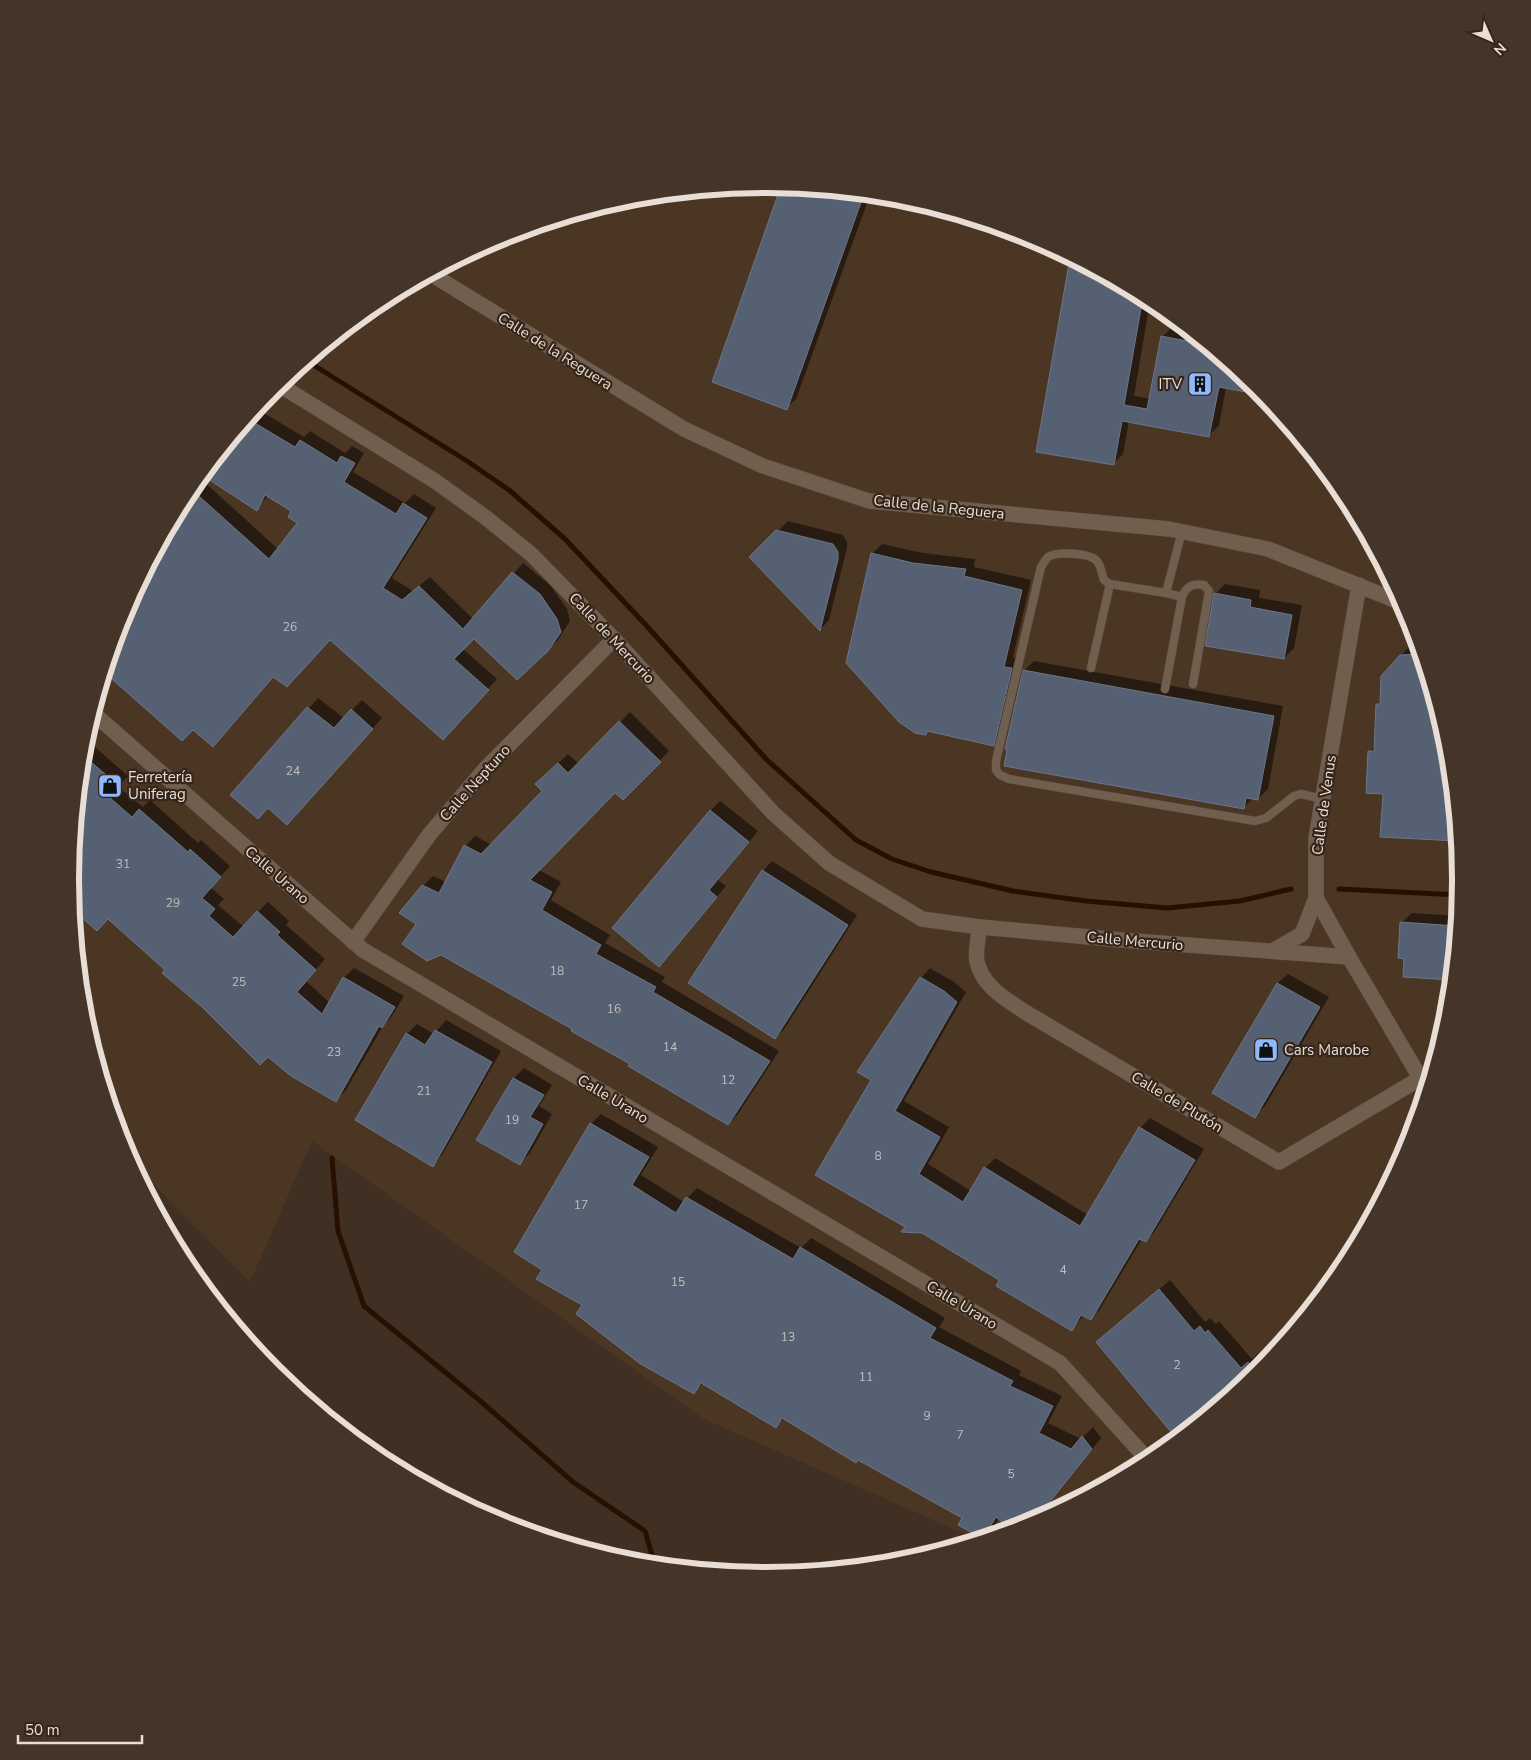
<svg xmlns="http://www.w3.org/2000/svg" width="1531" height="1760" viewBox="0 0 1531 1760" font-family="'Nunito Sans',sans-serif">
<rect width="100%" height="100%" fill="#403023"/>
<polygon fill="#4b3523" points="766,185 901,198 1032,238 1152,302 1257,388 1344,494 1408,614 1448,745 1461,880 1448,1016 1408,1146 1344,1267 1257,1372 1152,1458 1031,1523 976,1539 704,1419 312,1141 250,1282 147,1178 127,1153 123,1146 83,1015 70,880 83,744 123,614 187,493 274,388 379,302 500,237 630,198"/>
<g fill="#0007">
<polygon points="783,186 870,195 796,399 786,408"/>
<polygon points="1071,258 1150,301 1134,396 1151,399 1162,337 1172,327 1185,329 1252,384 1245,391 1226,387 1219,426 1209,435 1129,421 1123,454 1113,464 1038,451"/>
<polygon points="257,409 304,437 310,431 345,453 352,446 364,453 353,472 405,503 414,494 436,508 392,578 413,591 430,577 473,619 523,563 550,585 567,609 570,621 558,640 547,650 474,637 463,649 497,679 452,729 331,639 274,676 213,746 193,729 105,672 123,614 187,493 200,478 278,549 299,523 292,511 268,496 256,509 203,474"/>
<polygon points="788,521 843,535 847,542 847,548 829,620 820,630 751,557"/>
<polygon points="882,544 923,553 975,559 974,567 1031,580 1013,657 1021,659 1003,735 993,745 929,730 926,733 872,554"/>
<polygon points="1225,584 1260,590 1259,598 1302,605 1294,648 1284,658 1215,594"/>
<polygon points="1411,645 1418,645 1448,745 1457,840 1381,835 1384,792 1369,752 1375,746 1378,704 1381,701 1400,656"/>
<polygon points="1034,661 1283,706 1268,789 1258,799 1253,798 1243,808 1024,671"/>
<polygon points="318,698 344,718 362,700 382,718 297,813 269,807 232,795"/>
<polygon points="630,712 669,751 623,799 615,792 539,870 561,882 551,900 610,935 605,943 665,977 662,982 779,1051 738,1114 728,1124 574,1029 417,924 423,886 433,876 446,882 465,846 475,836 492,845 544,791 537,784 568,754 579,764"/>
<polygon points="85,738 128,776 118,787 143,807 150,800 198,843 201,840 230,866 211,888 224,899 218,905 244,927 268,902 289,921 286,925 325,959 306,981 330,1003 344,978 354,968 404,996 392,1016 383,1026 346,1090 336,1100 166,970 108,918 97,930 73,908 78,901 71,895 70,880"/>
<polygon points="720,801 758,831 718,880 726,886 659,965 614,928 711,810"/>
<polygon points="772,861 857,915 785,1028 775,1038 763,871"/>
<polygon points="1412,913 1458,916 1451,979 1404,976 1405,958 1402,922"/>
<polygon points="930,968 954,982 966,992 904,1101 949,1127 928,1164 971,1191 985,1168 995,1158 1088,1215 1140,1128 1150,1118 1204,1149 1155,1231 1145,1241 1142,1239 1100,1309 1091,1319 1084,1315 1072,1329 1001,1280 923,1232 907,1227 873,1079 921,978"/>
<polygon points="1288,974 1329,997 1265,1106 1255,1116 1214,1092 1278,983"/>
<polygon points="446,1020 501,1051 442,1155 433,1165 407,1034 417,1024 434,1034"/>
<polygon points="524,1068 552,1085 539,1106 552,1114 530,1153 520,1163 478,1140 514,1078"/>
<polygon points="601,1114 658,1147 641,1175 684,1202 697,1188 801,1248 811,1238 945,1318 939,1327 1021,1371 1019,1375 1062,1396 1048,1423 1081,1439 1093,1427 1101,1438 1036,1520 1012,1529 999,1518 993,1528 983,1537 963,1517 784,1418 776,1426 703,1383 694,1392 583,1305 543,1270 516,1252 591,1124"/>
<polygon points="1170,1280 1205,1322 1210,1318 1216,1324 1219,1321 1252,1359 1259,1353 1266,1361 1257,1372 1177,1437 1098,1343"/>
<polygon points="1121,1468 1126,1472 1100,1486"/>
</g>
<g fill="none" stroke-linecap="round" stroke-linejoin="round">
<g stroke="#281000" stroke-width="5">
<polyline points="307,361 467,461 509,490 565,539 644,623 767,760 856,840 892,859 931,872 1013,891 1086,901 1167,908 1240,901 1291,889"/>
<polyline points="1339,889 1459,895"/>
<polyline points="332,1158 338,1231 364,1306 478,1399 573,1482 645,1531 655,1565"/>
</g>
</g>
<g fill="#556072" stroke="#6b7689">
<polygon points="781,186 864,194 787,410 712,382"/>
<polygon points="1070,258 1143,297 1124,405 1147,409 1161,336 1203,344 1222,359 1221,367 1234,369 1248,381 1246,392 1219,387 1209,437 1122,421 1114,465 1036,452"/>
<polygon points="248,419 295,447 300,440 337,463 341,456 355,463 344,482 396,514 403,503 427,518 383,588 402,600 419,586 463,629 512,572 540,594 557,619 561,632 548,651 517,680 474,639 454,659 489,690 443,740 330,640 287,687 273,677 213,747 193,730 182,741 105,673 123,614 191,489 269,559 297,523 288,517 291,511 265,495 257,511 202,475"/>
<polygon points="776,530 833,544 838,552 838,559 820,631 749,557"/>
<polygon points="871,553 913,563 966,569 964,576 1022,590 1004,667 1012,668 994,746 927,731 926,735 915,733 899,722 846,663"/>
<polygon points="1214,593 1251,600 1250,607 1292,615 1284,659 1205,646"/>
<polygon points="1420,654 1448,745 1450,767 1448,798 1453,798 1457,841 1380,837 1383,794 1366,793 1368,751 1374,751 1376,704 1380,704 1381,676 1400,655"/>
<polygon points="1023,670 1274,716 1258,800 1246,798 1244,809 1004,766 1007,750 1005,749"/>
<polygon points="307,707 334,728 351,709 373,729 287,825 268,808 258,819 230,795"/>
<polygon points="619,721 661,762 623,800 615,793 530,880 552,892 542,910 601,945 596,954 656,987 653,992 770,1061 728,1125 628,1066 630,1064 571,1031 572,1029 441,955 427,961 402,944 416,924 399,913 422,885 439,893 464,845 481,854 542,791 535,784 558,763 568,773"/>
<polygon points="90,761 119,786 109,797 132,817 139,809 188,852 190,849 221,877 202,898 215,909 209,916 233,937 257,911 280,932 277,935 316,970 297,992 322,1014 343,977 395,1007 382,1028 379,1026 336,1102 291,1076 268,1057 260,1065 202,1007 162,973 165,970 108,919 97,931 73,910 70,880 81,772"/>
<polygon points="710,810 749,842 709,890 717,897 659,967 612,928"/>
<polygon points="762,870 848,925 775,1039 688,983"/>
<polygon points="1400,922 1457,926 1451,980 1403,977 1404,959 1398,958"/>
<polygon points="920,977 944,991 957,1002 895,1111 940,1137 919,1174 963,1202 984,1167 1080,1226 1139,1127 1195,1160 1146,1242 1139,1239 1091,1320 1081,1315 1072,1331 996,1286 999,1280 922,1233 901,1232 905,1227 815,1175 871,1080 857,1072"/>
<polygon points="1277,983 1320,1007 1255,1118 1212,1093"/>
<polygon points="435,1030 492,1062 433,1167 355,1120 406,1033 425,1045"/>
<polygon points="513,1078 544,1095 530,1117 543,1124 520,1165 476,1140"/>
<polygon points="590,1123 649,1157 632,1185 676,1213 686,1197 793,1259 800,1247 936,1328 930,1338 1013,1381 1010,1386 1053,1406 1039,1433 1071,1449 1082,1436 1092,1449 1041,1513 1031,1523 1010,1529 996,1517 984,1537 981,1538 958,1525 962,1518 858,1460 856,1463 782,1418 776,1428 701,1383 694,1394 639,1363 576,1314 582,1305 536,1279 542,1270 514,1252"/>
<polygon points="1159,1289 1194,1331 1200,1326 1205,1333 1208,1330 1241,1368 1248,1362 1257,1372 1176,1438 1096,1342"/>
</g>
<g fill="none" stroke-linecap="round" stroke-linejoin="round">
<defs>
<g id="service">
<path d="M1182 531 1166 593 1110 584 1104 580C1102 574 1101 566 1097 561 1090 553 1057 551 1048 557 1045 560 1043 564 1041 567L996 761V770L1000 775 1009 779 1255 821 1266 818 1294 796 1301 794 1323 799"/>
<path d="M1182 597C1186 586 1193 583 1204 585L1209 591 1193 684"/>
<polyline points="1091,668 1110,584"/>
<polyline points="1165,689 1182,597 1166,593"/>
</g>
<g id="minor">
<polyline points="278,384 435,481 485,517 531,554 614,639 773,813 829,863 922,919 980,927 1121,940 1349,957"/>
<polyline points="1359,585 1316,838 1316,898 1349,957 1425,1086"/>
<polyline points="93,713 363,950 1060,1363 1148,1460"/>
<path d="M980 927C978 938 975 952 977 962 983 987 1006 999 1025 1012L1279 1162 1421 1078"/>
<polyline points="353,942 429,835 485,769 614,639"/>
<polyline points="1272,951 1302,934 1316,898"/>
</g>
<polyline id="tertiary" points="431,274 684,429 763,466 869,501 1169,529 1268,549 1402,603"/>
</defs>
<use href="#service" stroke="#5c4f44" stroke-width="9"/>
<use href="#minor" stroke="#5c4f44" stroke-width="16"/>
<use href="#tertiary" stroke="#5c4f44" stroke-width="16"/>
<use href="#service" stroke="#705e4f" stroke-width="8"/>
<use href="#minor" stroke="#705e4f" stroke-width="15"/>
<use href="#tertiary" stroke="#705e4f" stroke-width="15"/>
</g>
<defs>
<symbol id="building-square" viewBox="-11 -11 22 22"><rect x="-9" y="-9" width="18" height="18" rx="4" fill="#8fb8fd" stroke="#362619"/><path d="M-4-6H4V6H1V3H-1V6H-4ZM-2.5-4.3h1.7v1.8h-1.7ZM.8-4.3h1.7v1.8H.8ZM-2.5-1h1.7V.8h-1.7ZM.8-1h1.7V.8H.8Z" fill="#111"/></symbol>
<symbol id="shop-square" viewBox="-11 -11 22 22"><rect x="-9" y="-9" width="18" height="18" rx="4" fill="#8fb8fd" stroke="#362619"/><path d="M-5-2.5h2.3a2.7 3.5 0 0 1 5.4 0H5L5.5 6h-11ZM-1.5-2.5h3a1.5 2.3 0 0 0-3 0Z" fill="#111"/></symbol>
</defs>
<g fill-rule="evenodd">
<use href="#building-square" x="1186" y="370" width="28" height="28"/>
<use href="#shop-square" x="96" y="772" width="28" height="28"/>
<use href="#shop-square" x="1252" y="1036" width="28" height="28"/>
</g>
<g text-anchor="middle" stroke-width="4.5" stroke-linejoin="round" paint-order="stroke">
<g font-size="12" fill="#c3bebc">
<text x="290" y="631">26</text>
<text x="293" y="775">24</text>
<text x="123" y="868">31</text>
<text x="173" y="907">29</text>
<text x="557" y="975">18</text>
<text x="239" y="986">25</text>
<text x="614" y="1013">16</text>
<text x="670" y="1051">14</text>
<text x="334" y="1056">23</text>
<text x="728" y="1084">12</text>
<text x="424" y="1095">21</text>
<text x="512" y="1124">19</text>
<text x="878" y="1160">8</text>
<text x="581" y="1209">17</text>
<text x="1063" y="1274">4</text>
<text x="678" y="1286">15</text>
<text x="788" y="1341">13</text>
<text x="1177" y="1369">2</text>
<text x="866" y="1381">11</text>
<text x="927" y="1420">9</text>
<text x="960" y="1439">7</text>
<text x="1011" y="1478">5</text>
</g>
<g font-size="15" fill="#e8ded5" stroke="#362619">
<text transform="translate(555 351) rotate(32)" y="5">Calle de la Reguera</text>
<text transform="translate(939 507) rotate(6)" y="5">Calle de la Reguera</text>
<text transform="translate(612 638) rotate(47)" y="5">Calle de Mercurio</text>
<text transform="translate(475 783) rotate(-48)" y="5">Calle Neptuno</text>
<text transform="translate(1324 805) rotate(-82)" y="5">Calle de Venus</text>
<text transform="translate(277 875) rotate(41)" y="5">Calle Urano</text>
<text transform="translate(1135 941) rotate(5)" y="5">Calle Mercurio</text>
<text transform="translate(613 1099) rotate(31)" y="5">Calle Urano</text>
<text transform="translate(1177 1102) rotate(31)" y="5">Calle de Plutón</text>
<text transform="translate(962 1305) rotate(31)" y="5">Calle Urano</text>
</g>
<g font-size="15" fill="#e8ded5" stroke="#362619" text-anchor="start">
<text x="1182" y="389" text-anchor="end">ITV</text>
<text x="128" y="782">Ferretería<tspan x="128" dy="17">Uniferag</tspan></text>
<text x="1284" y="1055">Cars Marobe</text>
</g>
</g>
<path d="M0 0H1531V1760H0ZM765 193H766A686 686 0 0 1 1452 879V881A686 686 0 0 1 766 1567H765A686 686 0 0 1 79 881V879A686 686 0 0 1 765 193Z" fill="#443528" fill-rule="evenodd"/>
<path fill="none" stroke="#e8ded5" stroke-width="6" d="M765 193H766A686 686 0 0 1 1452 879V881A686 686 0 0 1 766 1567H765A686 686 0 0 1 79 881V879A686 686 0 0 1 765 193Z"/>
<g transform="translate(1491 40) rotate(135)" stroke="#362619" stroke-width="4" paint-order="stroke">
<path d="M0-4L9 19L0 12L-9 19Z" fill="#e8ded5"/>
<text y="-8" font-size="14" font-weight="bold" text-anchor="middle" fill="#e8ded5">N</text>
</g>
<path d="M18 1735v8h124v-8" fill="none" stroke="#e8ded5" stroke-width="2.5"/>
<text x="25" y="1735" font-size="15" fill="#e8ded5" stroke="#362619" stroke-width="4" paint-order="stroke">50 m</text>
</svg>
